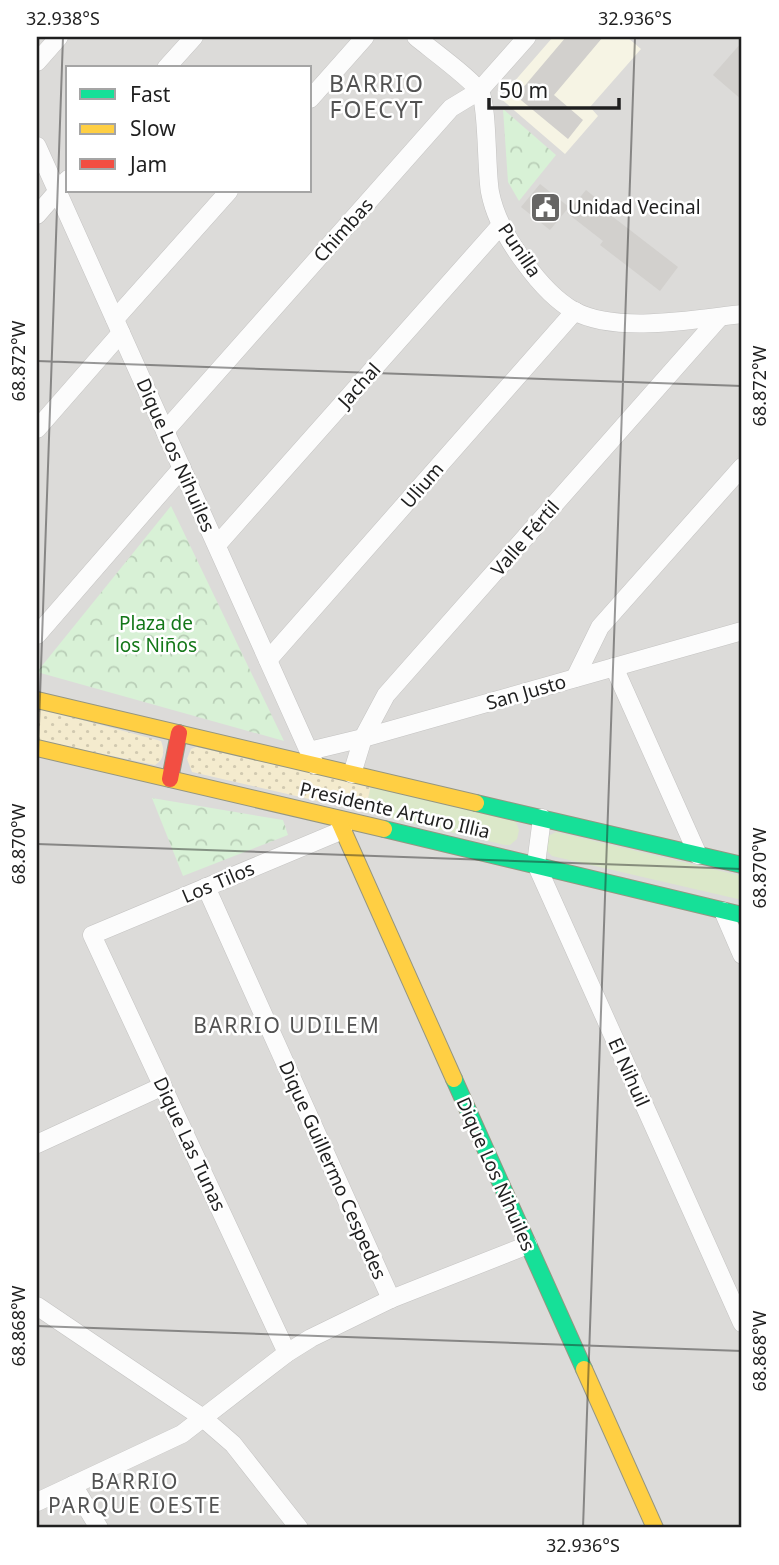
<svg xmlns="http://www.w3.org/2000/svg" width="779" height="1565" viewBox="0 0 779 1565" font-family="'Noto Sans',sans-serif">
<defs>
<pattern id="sand-dots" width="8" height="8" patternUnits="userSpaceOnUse" patternTransform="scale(1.75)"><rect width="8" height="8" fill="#f4ebce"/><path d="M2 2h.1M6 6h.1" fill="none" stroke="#d1c9b0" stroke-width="1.8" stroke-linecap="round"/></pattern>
<pattern id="park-crowns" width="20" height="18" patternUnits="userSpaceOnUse" patternTransform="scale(1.75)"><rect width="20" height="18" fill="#d8f1d6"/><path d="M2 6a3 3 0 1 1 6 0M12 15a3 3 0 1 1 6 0" fill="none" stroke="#b9ceb7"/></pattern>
</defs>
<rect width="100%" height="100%" fill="#edebe8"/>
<path fill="#dcdbd9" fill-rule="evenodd" d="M37 37H742V1528H37ZM68 68H310V191H68Z"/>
<polygon fill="#f6f4e4" points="553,37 627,37 641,49 590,107 598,116 565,154 500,98"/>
<g fill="#dbe8c9">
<polygon points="371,785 516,822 519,830 517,839 510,845 505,845 365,812"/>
<polygon points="556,832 742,876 742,900 552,856 546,850 548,836"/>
</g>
<g fill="url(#sand-dots)">
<path d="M37 708 161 741C165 751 164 760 155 765L37 740Z"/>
<polygon points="196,747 371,785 365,812 192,772 187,759 191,749"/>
</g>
<g fill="url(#park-crowns)">
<polygon points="503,109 556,155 519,201 508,182"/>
<polygon points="171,506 284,741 37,672"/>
<polygon points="152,798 283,820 288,835 183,876"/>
</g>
<g fill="#d2d0cd">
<polygon points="566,37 603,37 554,95 583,120 568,139 516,96"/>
<polygon points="742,42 742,100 713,75"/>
<polygon points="540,184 569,207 550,230 521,207"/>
<polygon points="586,190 607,207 604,210 678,267 660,291 600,245 603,241 567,213"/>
</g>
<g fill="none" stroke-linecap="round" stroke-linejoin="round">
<defs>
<g id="street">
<path d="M416 37C429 48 472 79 480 92 488 106 486 170 490 192 495 218 509 242 525 263 538 281 555 300 574 311 617 334 696 319 742 314"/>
<polyline points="37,62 59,37"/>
<polyline points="166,68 194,37"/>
<polyline points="310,99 365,37"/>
<polyline points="37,146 315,765"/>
<polyline points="37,215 68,179"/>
<polyline points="115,319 229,191"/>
<polyline points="37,429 121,333"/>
<polyline points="165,431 451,108 479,91 527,37"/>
<polyline points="217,545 501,225"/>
<polyline points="37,635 182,468"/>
<polyline points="268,660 575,311"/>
<polyline points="614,667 698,855"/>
<polyline points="575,678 600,627 742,467"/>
<polyline points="309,751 363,738 742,631"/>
<polyline points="352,774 363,738 386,695 720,317"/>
<polyline points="542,818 536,864 742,1323"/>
<polyline points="206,887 391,1299"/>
<polyline points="723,911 742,955"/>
<polyline points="37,1144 163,1086"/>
<polyline points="37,1306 203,1418 233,1444 299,1528"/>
<polyline points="287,1353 92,935 343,830"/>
<polyline points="73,1485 99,1528"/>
<polyline points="37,1502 182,1434 287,1353 311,1338 391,1299 528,1245"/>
</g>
<g id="fast">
<polyline points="476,803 742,865"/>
<polyline points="384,829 742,915"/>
<polyline points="454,1079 584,1369"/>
</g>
<g id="slow">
<polyline points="37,700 476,803"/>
<polyline points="37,748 384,829"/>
<polyline points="338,819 454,1079"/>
<polyline points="584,1369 655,1528"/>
</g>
<polyline id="jam" points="170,779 179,733"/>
</defs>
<use href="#street" stroke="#c4c3c2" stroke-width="19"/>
<use href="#fast" stroke="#959681" stroke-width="18"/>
<use href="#slow" stroke="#959681" stroke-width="18"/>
<use href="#jam" stroke="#959681" stroke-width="18"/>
<use href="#street" stroke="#fcfcfc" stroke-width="18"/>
<use href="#fast" stroke="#16e098" stroke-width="16"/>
<use href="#slow" stroke="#ffcf43" stroke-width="16"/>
<use href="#jam" stroke="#f24e42" stroke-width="16"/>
</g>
<path fill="none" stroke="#1f1f1f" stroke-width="2" stroke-opacity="0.45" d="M37 361 742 386M37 782 63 37M37 844 742 869M37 1326 742 1351M583 1528 635 37"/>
<defs>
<symbol id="civic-square" viewBox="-11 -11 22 22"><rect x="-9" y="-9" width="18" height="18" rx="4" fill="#676665" stroke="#fff"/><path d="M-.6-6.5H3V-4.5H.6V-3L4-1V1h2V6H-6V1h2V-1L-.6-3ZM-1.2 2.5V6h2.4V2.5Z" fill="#fff"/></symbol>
</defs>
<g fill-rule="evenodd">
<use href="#civic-square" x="528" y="190" width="35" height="35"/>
</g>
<g text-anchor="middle" stroke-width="5" stroke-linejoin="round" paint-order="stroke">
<g font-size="19" fill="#1f1f1f" stroke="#fff" text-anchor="start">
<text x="568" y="214">Unidad Vecinal</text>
</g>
<g font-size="19" fill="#1f1f1f" stroke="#fff">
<text transform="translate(343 230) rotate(-48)" y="7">Chimbas</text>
<text transform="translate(520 250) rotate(56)" y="7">Punilla</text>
<text transform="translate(359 385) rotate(-48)" y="7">Jachal</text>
<text transform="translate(176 455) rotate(66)" y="7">Dique Los Nihuiles</text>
<text transform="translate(422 485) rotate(-49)" y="7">Ulium</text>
<text transform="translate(525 538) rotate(-49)" y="7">Valle Fértil</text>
<text transform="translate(526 692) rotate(-16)" y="7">San Justo</text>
<text transform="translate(395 810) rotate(13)" y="7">Presidente Arturo Illia</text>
<text transform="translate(218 882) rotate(-23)" y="7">Los Tilos</text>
<text transform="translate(629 1072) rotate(66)" y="7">El Nihuil</text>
<text transform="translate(190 1144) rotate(65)" y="7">Dique Las Tunas</text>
<text transform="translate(333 1170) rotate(66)" y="7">Dique Guillermo Cespedes</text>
<text transform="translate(496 1174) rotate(66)" y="7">Dique Los Nihuiles</text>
</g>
<g font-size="19" fill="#137718" stroke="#fff">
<text x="156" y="630">Plaza de<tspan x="156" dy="22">los Niños</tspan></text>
</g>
<g font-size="21" letter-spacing="2" fill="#525252" stroke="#fff">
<text x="287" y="1033">BARRIO UDILEM</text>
<text x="135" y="1489">BARRIO<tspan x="135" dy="24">PARQUE OESTE</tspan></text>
</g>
<g font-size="23" letter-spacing="2" fill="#525252" stroke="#fff">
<text x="377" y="92">BARRIO<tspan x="377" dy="26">FOECYT</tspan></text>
</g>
</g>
<rect width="779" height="1565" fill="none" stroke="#ffffff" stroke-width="77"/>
<rect x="66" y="66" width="245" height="126" fill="#ffffff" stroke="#a5a5a5" stroke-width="2"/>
<rect x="80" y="89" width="35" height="10" fill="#16e098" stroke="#a5a5a5" stroke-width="2"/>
<text x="130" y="102" font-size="21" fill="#1f1f1f">Fast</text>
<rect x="80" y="124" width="35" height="10" fill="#ffcf43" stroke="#a5a5a5" stroke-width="2"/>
<text x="130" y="136" font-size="21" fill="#1f1f1f">Slow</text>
<rect x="80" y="159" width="35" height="10" fill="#f24e42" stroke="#a5a5a5" stroke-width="2"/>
<text x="130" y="172" font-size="21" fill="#1f1f1f">Jam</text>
<path d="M489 98v10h130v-10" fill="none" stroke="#1f1f1f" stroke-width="3.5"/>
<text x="499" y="98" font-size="21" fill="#1f1f1f" stroke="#ffffff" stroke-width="5" paint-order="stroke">50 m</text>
<rect x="38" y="38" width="702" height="1488" fill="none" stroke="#1f1f1f" stroke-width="2.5"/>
<g font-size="18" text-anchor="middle" fill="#1f1f1f">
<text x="63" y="25">32.938°S</text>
<text x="635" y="25">32.936°S</text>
<text transform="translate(19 361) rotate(-90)" y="6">68.872°W</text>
<text transform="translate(760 386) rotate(-90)" y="6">68.872°W</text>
<text transform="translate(19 844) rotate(-90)" y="6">68.870°W</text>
<text transform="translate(760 868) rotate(-90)" y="6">68.870°W</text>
<text transform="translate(19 1326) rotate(-90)" y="6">68.868°W</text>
<text transform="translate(760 1351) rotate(-90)" y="6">68.868°W</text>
<text x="583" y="1552">32.936°S</text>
</g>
</svg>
